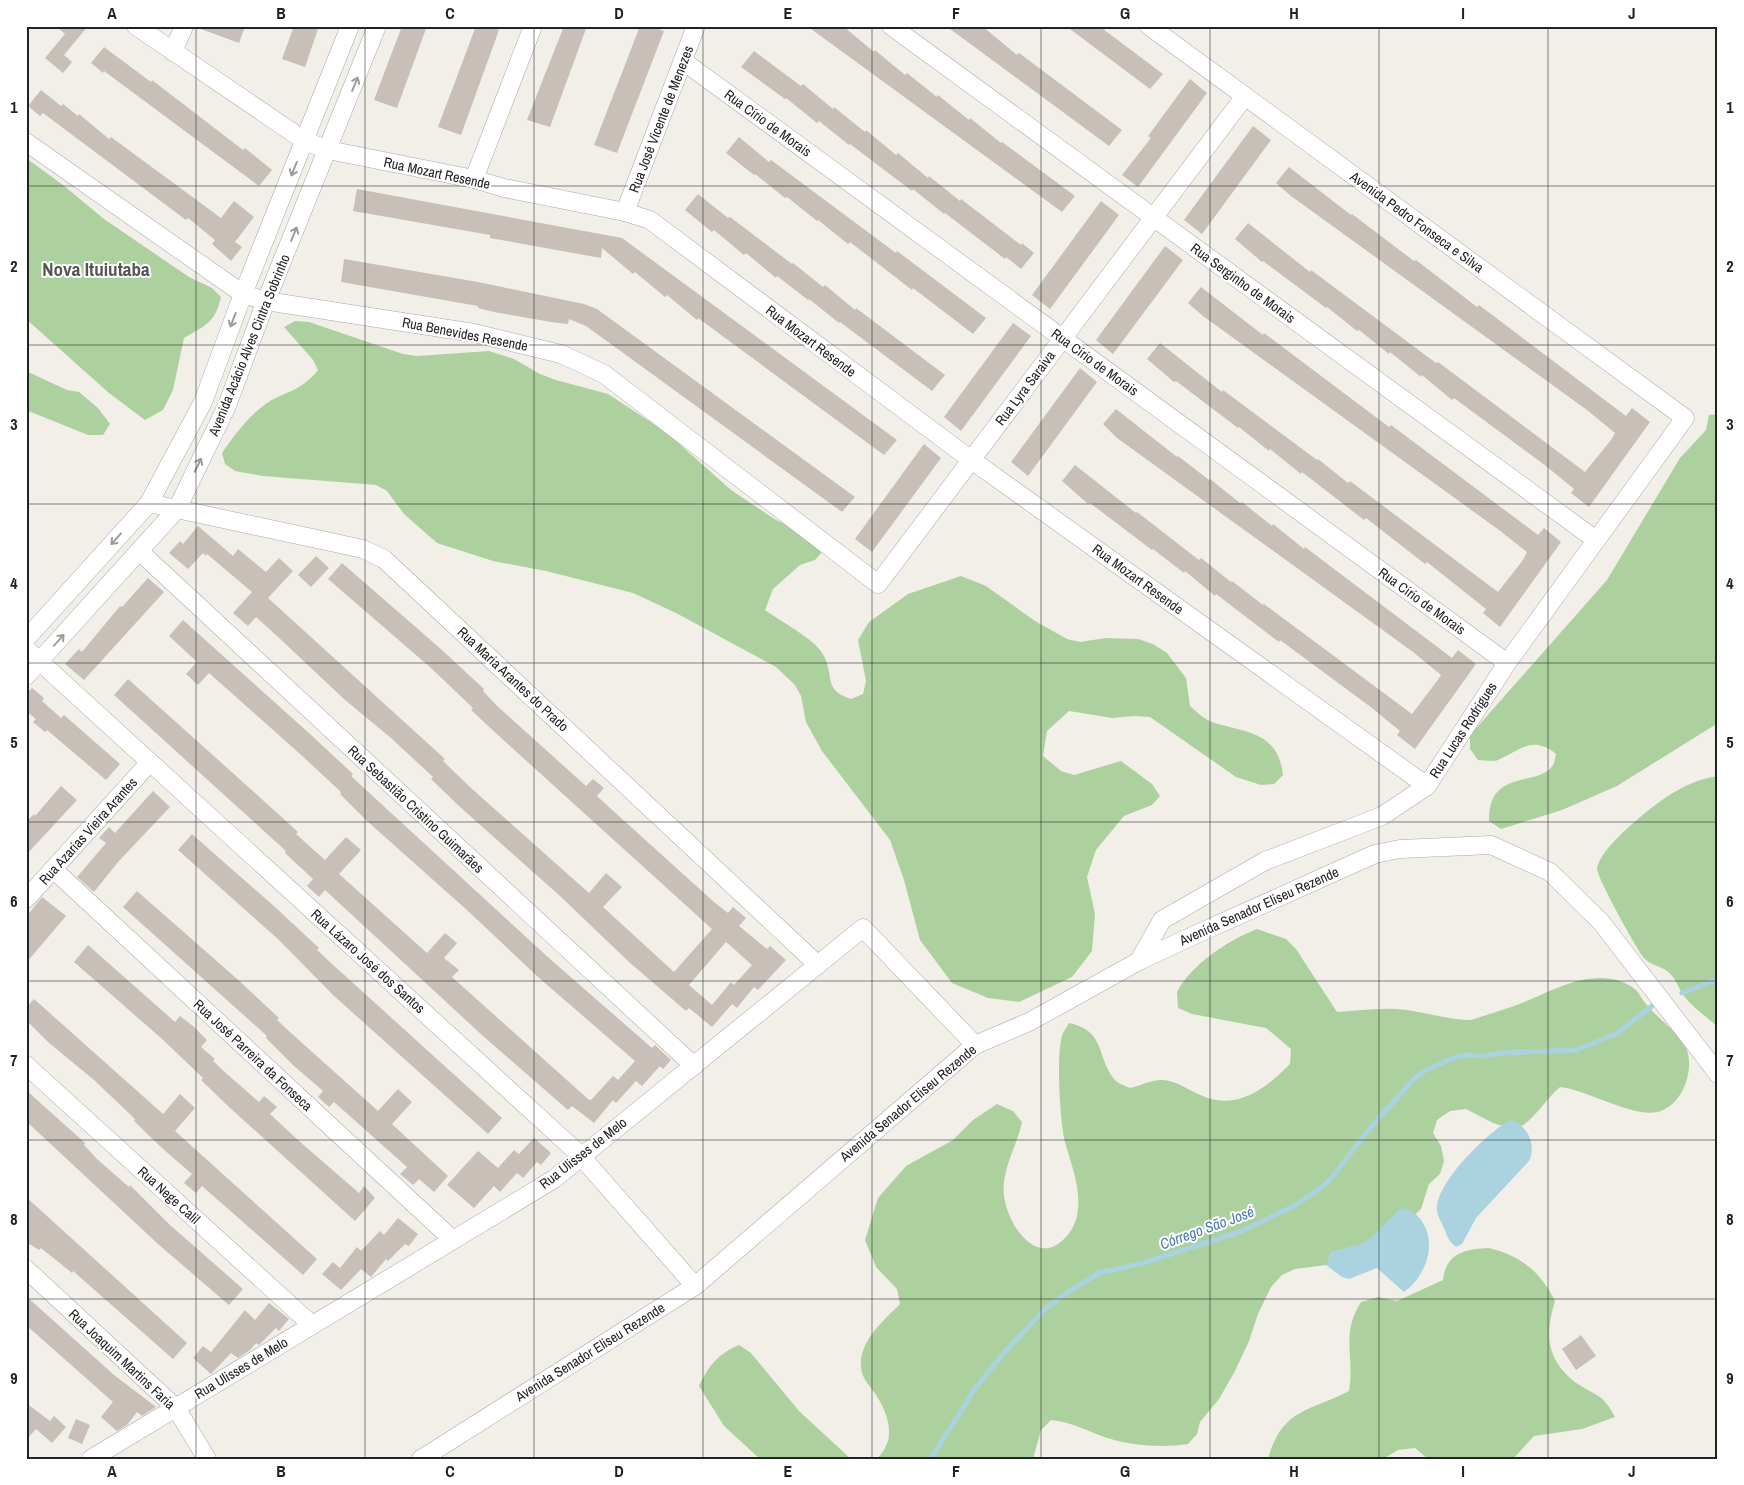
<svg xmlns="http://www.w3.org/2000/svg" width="1744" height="1485" viewBox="0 0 1744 1485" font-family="'Archivo Narrow',sans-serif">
<rect width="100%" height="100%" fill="#f2efe9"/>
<g fill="#add19e">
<path d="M26 158 63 185 104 219 189 277 212 288 221 297C215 323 206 325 184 338L173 390 163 410 145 420 109 393 26 319Z"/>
<path d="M295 321 309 322 403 354 417 356 489 351 514 359 540 374 556 380 608 394 666 432 731 490 776 520 803 532 823 551 815 560 800 565 773 589 765 610C781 622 818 640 825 658 834 679 824 690 851 699L863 694 866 681 858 640 869 622 908 594 961 576 986 586 1035 621 1067 639 1080 642 1106 638 1138 639 1153 644 1167 653 1186 678 1190 706C1197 712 1204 719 1212 722 1246 733 1278 731 1283 775L1274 784 1261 785 1236 777 1150 717 1134 716 1112 718 1069 711 1047 731 1043 756 1061 771 1074 775 1121 761 1152 784 1160 796 1152 805 1124 816 1096 850 1087 877 1095 914 1092 951 1072 977 1019 1002 988 998 952 983 920 940 904 880 890 840 822 751 806 722 801 696 795 685 776 667 676 613 633 593 546 571 493 561 437 543 404 514 387 491 376 485 263 476 235 471 225 464 222 453C233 437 247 418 263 406 284 390 299 394 318 370L313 360 284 327Z"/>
<polygon points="26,371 67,390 79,392 98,408 110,424 103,435 88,435 26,410"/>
<path d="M1718 414V723L1617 786 1562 810 1501 829 1489 821C1488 767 1539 788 1553 765 1555 762 1555 757 1556 754 1532 735 1521 750 1498 760 1493 762 1484 760 1478 760L1470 749V735L1607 580 1680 458 1706 430 1709 415Z"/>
<path d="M1718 776V1027C1706 1016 1690 1006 1682 993 1677 985 1675 977 1667 971 1660 966 1650 965 1644 958 1637 950 1595 874 1597 868 1600 852 1626 829 1638 819 1661 799 1688 780 1718 776Z"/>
<path d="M1257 929 1286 939 1296 949 1337 1012C1356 1011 1376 1008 1395 1009 1421 1010 1445 1020 1471 1020 1486 1015 1500 1011 1514 1006 1545 995 1578 973 1612 979 1621 981 1629 984 1636 990 1640 994 1642 1000 1647 1005 1658 1019 1680 1033 1687 1050 1694 1071 1683 1103 1661 1111 1636 1120 1588 1090 1560 1087 1544 1101 1534 1121 1515 1130L1493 1123 1466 1109 1450 1111 1437 1120 1433 1133 1441 1146 1444 1161 1440 1174 1429 1184 1421 1209 1386 1243 1326 1265 1295 1269 1282 1275 1271 1287 1258 1314 1249 1341 1234 1373 1219 1399 1200 1422 1197 1434 1188 1444C1163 1448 1132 1446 1107 1438 1087 1431 1072 1422 1051 1420L1041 1430 1033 1459H877C880 1455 884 1451 886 1446 894 1431 885 1408 876 1395 871 1387 862 1379 861 1368 858 1342 884 1320 900 1304L897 1289 876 1267 865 1240 878 1198 906 1166 953 1140 973 1120 997 1104 1013 1111 1022 1122C1017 1146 1001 1170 1004 1195 1007 1223 1035 1268 1064 1239 1070 1233 1075 1225 1077 1216 1082 1189 1072 1168 1065 1142 1060 1122 1056 1056 1062 1036 1063 1032 1067 1027 1069 1023 1107 1031 1096 1059 1116 1081 1119 1084 1126 1086 1130 1088 1140 1086 1153 1079 1163 1080 1178 1081 1189 1091 1203 1096 1238 1111 1266 1088 1290 1064L1291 1049 1266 1028 1192 1014 1178 1008 1177 992C1191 965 1228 940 1257 929Z"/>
<path d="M1489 1248C1521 1256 1540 1271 1555 1301 1545 1334 1546 1359 1575 1382 1595 1396 1603 1393 1615 1417L1582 1429 1534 1436 1513 1459H1428L1415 1448 1398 1450 1383 1459H1268C1282 1408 1309 1412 1349 1391 1355 1356 1340 1335 1361 1302L1378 1297 1397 1301 1443 1280C1446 1253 1465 1249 1489 1248Z"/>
<path d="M739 1345 751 1353 799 1411 851 1459H760L724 1426 699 1386C708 1366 719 1353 739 1345Z"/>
</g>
<g fill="#aad3df">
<path d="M1510 1120C1527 1124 1537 1145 1529 1161L1476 1218 1462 1244 1456 1247C1449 1242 1447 1236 1444 1228 1441 1222 1436 1214 1437 1206 1440 1179 1487 1133 1510 1120Z"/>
<path d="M1401 1208C1411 1209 1418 1215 1423 1223 1437 1246 1425 1277 1404 1292L1377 1268 1349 1279 1342 1277 1326 1265 1331 1252 1360 1244 1371 1238Z"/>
</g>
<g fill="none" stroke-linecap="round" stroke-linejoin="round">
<g stroke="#aad3df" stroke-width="5">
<polyline points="1682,993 1718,979"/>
<polyline points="931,1459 974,1390 1003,1354 1046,1308 1071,1290 1099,1273 1143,1263 1242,1231 1296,1205 1323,1186 1333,1176 1370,1128 1413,1080 1424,1071 1453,1058 1467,1055 1484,1056 1500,1053 1576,1050 1616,1034 1652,1006"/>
</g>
</g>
<g fill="#c7bfb8" fill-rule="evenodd">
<polygon points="56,26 88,26 64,55 72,62 63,73 45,58 65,34"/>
<polygon points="199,26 235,26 244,29 239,43 198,28"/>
<polygon points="294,26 319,26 305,67 282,59"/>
<polygon points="402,26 427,26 397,108 374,100"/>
<polygon points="476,26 488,26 499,30 461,135 438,127"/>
<polygon points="564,26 587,26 550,127 527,120"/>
<polygon points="640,26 651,26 664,31 617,153 594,145"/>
<polygon points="807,26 843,26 874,52 875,50 905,75 907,73 937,97 938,95 969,120 970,118 1001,143 1002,142 1075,196 1062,212"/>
<polygon points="946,26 982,26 1017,55 1019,53 1122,130 1109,146"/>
<polygon points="1066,26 1099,26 1163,74 1150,89"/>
<polygon points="104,47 151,82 152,80 243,150 245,148 272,170 259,186 104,71 103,73 91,63"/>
<polygon points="754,51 801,86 803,84 833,109 834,107 865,132 866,130 896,155 898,153 928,178 929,176 960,201 961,199 1021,245 1022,243 1034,253 1021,269 1006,257 1005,259 945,213 944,214 913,189 912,191 850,144 849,145 819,121 817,123 786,98 785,99 741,67"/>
<polygon points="1190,79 1207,93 1138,187 1122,175 1151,138 1148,136"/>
<polygon points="41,90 61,106 63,104 78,116 79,114 109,139 111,137 221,218 234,201 254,217 235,242 242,247 231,261 212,244 215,240 188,218 186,220 43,113 40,116 28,106"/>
<polygon points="1253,126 1271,140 1202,234 1184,220"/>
<polygon points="739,137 769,162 771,160 896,253 897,251 986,318 973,334 913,288 912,290 850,242 848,244 818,220 817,221 787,197 785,198 755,174 754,175 726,153"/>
<polygon points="1289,167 1351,215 1352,214 1414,261 1416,260 1477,307 1479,305 1626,416 1632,408 1650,422 1589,507 1571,493 1574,489 1546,466 1454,398 1452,400 1422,375 1421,377 1390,352 1389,354 1359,330 1357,331 1327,307 1326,308 1263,261 1262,262 1235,239 1248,223 1310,272 1311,270 1436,363 1438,362 1585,472 1611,440 1615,433 1587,410 1291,196 1276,183"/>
<polygon points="357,189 622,238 897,440 884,455 698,318 697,320 667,295 665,297 635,272 633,274 602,248 601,258 507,241 490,238 490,235 353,211"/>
<polygon points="698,194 728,218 730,217 792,264 793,263 823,287 825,285 855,310 856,308 945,375 932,391 840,322 839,323 809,299 808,300 777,276 776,278 746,253 744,255 714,230 712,232 685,210"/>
<polygon points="1101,201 1119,215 1050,309 1032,295"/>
<polygon points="1165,246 1183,260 1113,354 1096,340"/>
<polygon points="344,259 478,282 584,304 597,309 855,497 842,512 586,326 569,319 568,324 551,322 494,312 478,308 478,306 341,282"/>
<polygon points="1201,287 1263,335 1264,333 1389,427 1391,425 1538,535 1544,528 1561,542 1500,627 1483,613 1486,609 1427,562 1425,564 1366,518 1364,520 1302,472 1301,474 1270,449 1269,451 1239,427 1238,428 1176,381 1174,382 1147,359 1160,343 1222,392 1223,390 1317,460 1318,459 1348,483 1350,481 1498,592 1523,560 1527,552 1499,530 1203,316 1188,303"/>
<polygon points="1013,323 1031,336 961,431 944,417"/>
<polygon points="1080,368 1097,382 1028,476 1011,462"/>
<polygon points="1116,409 1177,457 1178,456 1209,480 1210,479 1240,503 1242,502 1272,526 1273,524 1304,549 1305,547 1452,658 1458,650 1476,664 1415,749 1397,735 1400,731 1372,708 1280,640 1279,642 1216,594 1215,596 1185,571 1184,573 1153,549 1152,550 1090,503 1088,504 1062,481 1075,465 1136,513 1137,512 1199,560 1201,558 1231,582 1232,581 1263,605 1264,604 1412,714 1437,681 1441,675 1413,652 1117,438 1103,424"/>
<polygon points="924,444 941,458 872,552 855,539"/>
<path d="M198 526 233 556 238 549 266 572 279 558 293 571 268 598 445 759 443 761 471 788 589 893 606 873 622 887 603 907 674 972 712 929 499 736 471 710 473 708 431 668 328 579 342 563 442 650 484 689 483 691 496 705 586 786 593 779 604 788 597 796 610 808 714 902 728 913 733 907 746 918 739 926 767 949 770 946 786 960 758 990 754 987 737 1008 732 1004 712 1027 689 1008 686 1011 629 962 560 896 459 806 431 779 433 777 391 738 345 700 276 635 256 617 248 626 233 613 252 592 207 554 206 556 203 553 188 569 169 553 180 541 183 544ZM726 942 752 965 734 985 731 982 712 1005 689 985Z"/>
<polygon points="316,556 329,568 311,587 298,575"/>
<polygon points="148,578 164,592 84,680 65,664 79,649 82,652 120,606 122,607"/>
<polygon points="183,620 310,734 353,774 351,776 365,789 550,959 652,1048 655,1045 671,1060 663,1069 660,1066 642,1086 636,1081 616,1103 613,1100 594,1123 572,1106 568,1110 483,1036 325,890 319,897 307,886 313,879 285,853 286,851 114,695 128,679 255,793 298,832 296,834 325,860 346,837 361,850 339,874 427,953 445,933 457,943 444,958 459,970 452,977 588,1099 591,1100 613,1076 618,1080 635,1061 538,977 468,911 367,821 340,794 341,792 299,753 209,673 198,685 186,674 197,662 169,636"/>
<polygon points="32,688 44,698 42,701 61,718 64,715 120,764 106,780 47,730 45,732 33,722 36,719 26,711 26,694"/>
<polygon points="61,786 77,800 26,855 26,822 34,814 35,816"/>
<polygon points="153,791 170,807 118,862 94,892 77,877 106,843 99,838 109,827 115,833"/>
<polygon points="192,834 276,908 319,948 317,950 331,963 502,1118 488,1134 333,995 279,940 178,850"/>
<polygon points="137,891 236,978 279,1018 277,1020 291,1033 378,1111 398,1089 412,1102 392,1124 448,1176 434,1192 419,1179 413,1185 400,1174 407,1167 334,1102 329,1107 318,1097 323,1091 293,1065 266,1038 267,1036 123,907"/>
<polygon points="42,897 66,916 26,963 26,917"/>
<polygon points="88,945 175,1022 180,1016 193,1026 207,1040 201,1047 215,1059 213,1061 227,1074 259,1102 264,1096 277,1107 270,1114 299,1141 359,1193 364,1186 375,1198 355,1221 229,1107 201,1080 203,1078 161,1038 74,962"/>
<polygon points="34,999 163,1114 180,1094 195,1108 175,1131 317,1259 303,1275 202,1186 196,1193 184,1183 192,1174 162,1148 134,1121 135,1119 94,1080 48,1042 26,1020 26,1008"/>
<polygon points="26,1090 85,1143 84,1145 97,1159 129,1187 130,1185 170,1225 243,1289 229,1305 158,1244 26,1121"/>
<polygon points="534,1138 551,1153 541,1165 537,1162 523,1178 517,1173 500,1192 494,1186 474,1208 447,1185 478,1151 498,1168 514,1150 519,1154"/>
<polygon points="26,1197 187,1343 173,1359 73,1271 72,1273 41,1248 39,1250 26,1242"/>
<polygon points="398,1218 418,1234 409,1246 405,1244 388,1261 386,1259 371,1277 361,1269 341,1290 322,1274 333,1262 340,1268 357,1247 361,1251 380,1231 384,1235"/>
<polygon points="26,1296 114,1375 156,1407 142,1416 137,1412 127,1425 117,1431 101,1417 113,1402 26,1325"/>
<polygon points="269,1303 289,1319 279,1331 276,1328 259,1345 256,1343 250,1350 238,1358 231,1353 211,1374 193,1358 203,1346 211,1352 245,1310 255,1320"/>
<polygon points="1581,1335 1596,1356 1576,1370 1562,1349"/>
<polygon points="26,1403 50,1421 54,1416 66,1427 52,1443 36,1429 26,1440"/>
<polygon points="76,1419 90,1425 82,1444 68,1438"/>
</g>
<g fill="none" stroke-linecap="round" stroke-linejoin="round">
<defs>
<g id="street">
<polyline points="136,26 305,141 328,150 474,179 504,188 625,212 650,220 966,456 1427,786"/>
<polyline points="891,26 1596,540"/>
<polyline points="173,52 184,26"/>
<polyline points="683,61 1507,663"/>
<polyline points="26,142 243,294 266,301 474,333 561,354 604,374 878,584 1245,96"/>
<polyline points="474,179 533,26"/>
<polyline points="625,212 696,26"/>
<polyline points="149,503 363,549 384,559 818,965"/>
<polyline points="139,551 694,1066"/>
<polyline points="26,639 149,503 203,402 243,294 350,26"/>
<polyline points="26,649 578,1153 695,1286"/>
<polyline points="26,676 177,509 226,408 266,301 377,26"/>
<polyline points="53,869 453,1240"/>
<polyline points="26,899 150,762"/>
<polyline points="1139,961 1162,920 1265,861 1382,816 1427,786 1507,663 1685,418 1149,26"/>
<polyline points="26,1065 312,1325"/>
<polyline points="26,1269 176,1408 207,1459"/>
<polyline points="91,1459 554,1179 863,928 975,1045"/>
<polyline points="421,1459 695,1286 975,1045 1029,1022 1139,961 1188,938 1375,854 1400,849 1491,845 1550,872 1601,922 1718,1074"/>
</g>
</defs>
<use href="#street" stroke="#a9a9a9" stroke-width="19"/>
<use href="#street" stroke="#fff" stroke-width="18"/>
</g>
<defs><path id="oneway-shaft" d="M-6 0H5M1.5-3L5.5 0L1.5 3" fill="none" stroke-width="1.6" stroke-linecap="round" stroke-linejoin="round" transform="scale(1.25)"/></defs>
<g stroke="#9c9c9c">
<use href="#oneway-shaft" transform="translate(355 84) rotate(-68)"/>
<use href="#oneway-shaft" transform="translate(294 169) rotate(112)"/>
<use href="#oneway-shaft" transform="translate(294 234) rotate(-68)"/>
<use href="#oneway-shaft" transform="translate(233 320) rotate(111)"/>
<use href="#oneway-shaft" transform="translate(198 465) rotate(-64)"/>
<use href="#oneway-shaft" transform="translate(116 539) rotate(132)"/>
<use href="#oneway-shaft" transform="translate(59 640) rotate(-48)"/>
</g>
<path fill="none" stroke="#222" stroke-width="1" stroke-opacity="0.55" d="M196 26V1459M365 26V1459M534 26V1459M703 26V1459M872 26V1459M1041 26V1459M1210 26V1459M1379 26V1459M1548 26V1459M26 186H1718M26 345H1718M26 504H1718M26 663H1718M26 822H1718M26 981H1718M26 1140H1718M26 1299H1718"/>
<g text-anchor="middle" stroke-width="4" stroke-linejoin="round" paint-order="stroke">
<g font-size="14" fill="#222" stroke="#fff">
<text transform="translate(661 119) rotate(-69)" y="5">Rua José Vicente de Menezes</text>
<text transform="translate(768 123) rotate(36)" y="5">Rua Círio de Morais</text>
<text transform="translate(437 173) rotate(12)" y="5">Rua Mozart Resende</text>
<text transform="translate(1417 222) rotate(36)" y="5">Avenida Pedro Fonseca e Silva</text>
<text transform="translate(1243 283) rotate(36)" y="5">Rua Serginho de Morais</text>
<text transform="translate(465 334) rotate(11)" y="5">Rua Benevides Resende</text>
<text transform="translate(811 341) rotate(37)" y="5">Rua Mozart Resende</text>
<text transform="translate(249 345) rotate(-68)" y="5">Avenida Acácio Alves Cintra Sobrinho</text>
<text transform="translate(1095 362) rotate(36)" y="5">Rua Círio de Morais</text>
<text transform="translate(1025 388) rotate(-53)" y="5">Rua Lyra Saraiva</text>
<text transform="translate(1138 579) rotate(36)" y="5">Rua Mozart Resende</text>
<text transform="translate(1422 601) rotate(36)" y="5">Rua Círio de Morais</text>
<text transform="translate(513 679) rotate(43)" y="5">Rua Maria Arantes do Prado</text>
<text transform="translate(1463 730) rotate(-57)" y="5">Rua Lucas Rodrigues</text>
<text transform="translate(416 809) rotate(43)" y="5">Rua Sebastião Cristino Guimarães</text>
<text transform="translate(88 831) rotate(-48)" y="5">Rua Azarias Vieira Arantes</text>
<text transform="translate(1259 906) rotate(-24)" y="5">Avenida Senador Eliseu Rezende</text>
<text transform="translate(368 961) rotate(42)" y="5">Rua Lázaro José dos Santos</text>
<text transform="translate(253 1055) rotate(43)" y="5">Rua José Parreira da Fonseca</text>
<text transform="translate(908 1103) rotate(-40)" y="5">Avenida Senador Eliseu Rezende</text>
<text transform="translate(583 1153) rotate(-38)" y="5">Rua Ulisses de Melo</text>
<text transform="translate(169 1195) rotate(42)" y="5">Rua Nege Calil</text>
<text transform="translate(590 1352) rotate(-32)" y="5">Avenida Senador Eliseu Rezende</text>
<text transform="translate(122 1359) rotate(43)" y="5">Rua Joaquim Martins Faria</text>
<text transform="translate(241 1368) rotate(-31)" y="5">Rua Ulisses de Melo</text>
</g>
<g font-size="15" font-style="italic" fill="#4a7aab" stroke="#fff">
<text transform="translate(1207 1228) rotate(-20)" y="5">Córrego São José</text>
</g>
<g font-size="19" font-weight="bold" fill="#555" stroke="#fff">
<text x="96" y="276">Nova Ituiutaba</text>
</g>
</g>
<rect width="1744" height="1485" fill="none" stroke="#ffffff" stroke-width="55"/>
<rect x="28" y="28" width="1688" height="1430" fill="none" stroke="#222" stroke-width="2"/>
<g font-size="16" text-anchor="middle" font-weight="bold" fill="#222">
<text x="112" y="19">A</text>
<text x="281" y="19">B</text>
<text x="450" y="19">C</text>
<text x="619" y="19">D</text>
<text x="788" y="19">E</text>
<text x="956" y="19">F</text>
<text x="1125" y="19">G</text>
<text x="1294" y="19">H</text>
<text x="1463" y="19">I</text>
<text x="1632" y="19">J</text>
<text x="14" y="113">1</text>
<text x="1730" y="113">1</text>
<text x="14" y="272">2</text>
<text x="1730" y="272">2</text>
<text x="14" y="430">3</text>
<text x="1730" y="430">3</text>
<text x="14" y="589">4</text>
<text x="1730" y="589">4</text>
<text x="14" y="748">5</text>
<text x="1730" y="748">5</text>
<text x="14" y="907">6</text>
<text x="1730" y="907">6</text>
<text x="14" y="1066">7</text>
<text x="1730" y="1066">7</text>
<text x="14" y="1225">8</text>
<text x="1730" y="1225">8</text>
<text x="14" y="1384">9</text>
<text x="1730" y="1384">9</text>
<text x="112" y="1477">A</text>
<text x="281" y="1477">B</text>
<text x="450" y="1477">C</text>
<text x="619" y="1477">D</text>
<text x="788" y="1477">E</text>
<text x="956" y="1477">F</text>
<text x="1125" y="1477">G</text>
<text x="1294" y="1477">H</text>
<text x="1463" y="1477">I</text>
<text x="1632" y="1477">J</text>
</g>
</svg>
